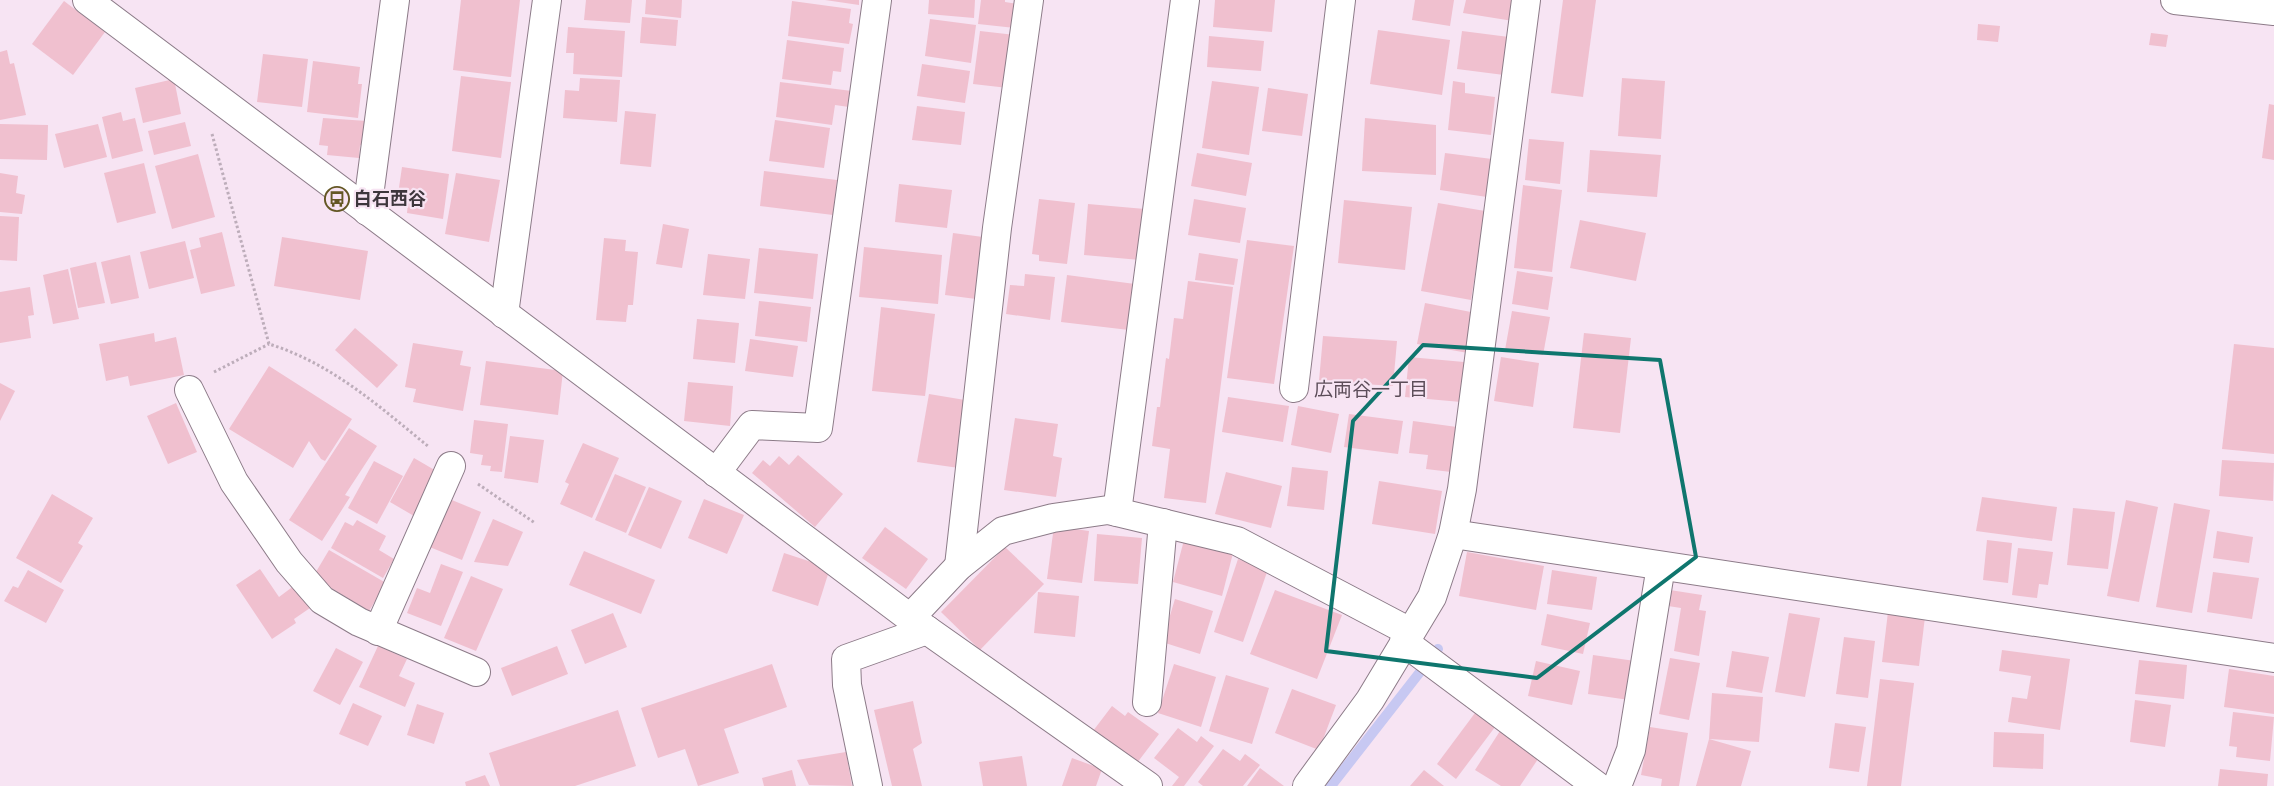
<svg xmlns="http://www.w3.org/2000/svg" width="2274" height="786" viewBox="0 0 2274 786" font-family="Literata,'Noto Sans JP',serif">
<rect width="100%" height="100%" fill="#f7e4f3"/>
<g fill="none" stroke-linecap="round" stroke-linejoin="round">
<polyline stroke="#c7c8f2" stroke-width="10" points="1331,786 1438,649"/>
</g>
<g fill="#f0c0cf">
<polygon points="461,0 520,0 511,77 453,70"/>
<polygon points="586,0 632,0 630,23 584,20"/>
<polygon points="646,0 682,0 681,18 645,14"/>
<polygon points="825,0 859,0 859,5"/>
<polygon points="929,0 975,0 974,18 928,14"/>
<polygon points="981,0 1005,0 1005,2 1018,4 1015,28 978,24"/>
<polygon points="1215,0 1275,0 1272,32 1213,27"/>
<polygon points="1415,0 1454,0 1450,26 1412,20"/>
<polygon points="1466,0 1517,0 1513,21 1463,13"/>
<polygon points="1563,0 1596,0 1583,97 1551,93"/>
<polygon points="64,1 105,32 73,75 32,44"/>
<polygon points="792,1 851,9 849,23 853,24 849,44 788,36"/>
<polygon points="642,17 678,20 676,46 640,43"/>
<polygon points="930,19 976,25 971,63 925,56"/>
<polygon points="1978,24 2000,26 1998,42 1977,40"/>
<polygon points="568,27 625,31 622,77 573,74 574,53 566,53"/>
<polygon points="1378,30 1450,40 1442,95 1370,84"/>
<polygon points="980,31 1015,35 1008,88 973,84"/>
<polygon points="1462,31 1509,37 1504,75 1457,69"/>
<polygon points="2151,33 2168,35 2166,47 2149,45"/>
<polygon points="1209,36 1264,41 1261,71 1207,67"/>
<polygon points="787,40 844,48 841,72 833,71 831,85 782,79"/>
<polygon points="7,50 10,64 14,63 26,115 0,120 0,52"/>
<polygon points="263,54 308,59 302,107 257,102"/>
<polygon points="313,61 360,67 358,84 362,84 358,118 307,112"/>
<polygon points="922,64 970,71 965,103 917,96"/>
<polygon points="461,76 511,82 501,158 452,151"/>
<polygon points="580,78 620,80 617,122 563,118 565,90 579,91"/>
<polygon points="1622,78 1665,81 1661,139 1618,136"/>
<polygon points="174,79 181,114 143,123 135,88"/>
<polygon points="1212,81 1259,87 1249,155 1202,148"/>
<polygon points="1453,81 1465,83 1465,93 1495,97 1491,135 1448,130"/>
<polygon points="780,82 852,91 849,107 835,105 832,125 776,117"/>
<polygon points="1268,88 1308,94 1302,136 1262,131"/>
<polygon points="2269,104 2274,105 2274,160 2262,158"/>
<polygon points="917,106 965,112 961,145 912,140"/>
<polygon points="625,111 656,114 651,167 620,164"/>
<polygon points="121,112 123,121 135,118 143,151 112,159 102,117"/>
<polygon points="323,118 367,121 364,146 360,145 359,158 327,155 328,146 319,145"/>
<polygon points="1365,118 1436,125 1436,175 1362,171"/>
<polygon points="775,120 830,128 824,168 769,161"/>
<polygon points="185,122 191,146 154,155 148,131"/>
<polygon points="0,124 48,125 47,160 0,159"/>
<polygon points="98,124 107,157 64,168 55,134"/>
<polygon points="1529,139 1564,142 1560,184 1525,180"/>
<polygon points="1590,150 1661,155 1657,197 1587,192"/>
<polygon points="1197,153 1252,163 1246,196 1191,186"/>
<polygon points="1445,153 1492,159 1487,197 1440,190"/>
<polygon points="198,154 215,217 172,229 155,166"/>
<polygon points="144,163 156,213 117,223 104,173"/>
<polygon points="402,167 449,174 443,219 407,213 408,202 397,201"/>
<polygon points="764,171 837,180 833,215 760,206"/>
<polygon points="0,173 18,176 16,193 25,195 22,214 0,212"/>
<polygon points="456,173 500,180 489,242 445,234"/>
<polygon points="899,184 952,190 947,228 895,222"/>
<polygon points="1523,185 1562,190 1552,272 1514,268"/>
<polygon points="1039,199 1075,203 1067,264 1039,261 1039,255 1032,254"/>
<polygon points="1194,199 1246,208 1240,243 1188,235"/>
<polygon points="1344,200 1412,207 1405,270 1338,263"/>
<polygon points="1438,203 1485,211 1471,300 1421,291"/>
<polygon points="1088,204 1145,209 1140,260 1084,255"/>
<polygon points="0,216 19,217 17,261 0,260"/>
<polygon points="1580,220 1646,233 1636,281 1570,268"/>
<polygon points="663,224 689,229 682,268 656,264"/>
<polygon points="222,232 235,286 201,294 190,250 201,247 199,238"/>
<polygon points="953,233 983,237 984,300 945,295"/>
<polygon points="282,237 368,251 360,300 274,286"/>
<polygon points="604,238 626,240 625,251 638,252 633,305 628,305 626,322 596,320"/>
<polygon points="1247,240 1294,246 1274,384 1227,378"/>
<polygon points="185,241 194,278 149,289 140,252"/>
<polygon points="864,247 942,255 938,304 859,297"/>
<polygon points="759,248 818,254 813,299 754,293"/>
<polygon points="1199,253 1238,259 1234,285 1195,280"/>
<polygon points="708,254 750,259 745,299 703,295"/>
<polygon points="130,255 139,298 111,304 101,262"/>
<polygon points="96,262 105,303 78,308 70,268"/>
<polygon points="68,269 79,319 53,324 43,275"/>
<polygon points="1517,271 1553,277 1548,310 1512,304"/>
<polygon points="1025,274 1055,277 1050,320 1006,314 1010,285 1024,286"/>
<polygon points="1067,275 1135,284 1129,330 1061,322"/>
<polygon points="1188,281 1233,287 1206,503 1164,498 1170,449 1152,446 1157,407 1160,407 1166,358 1169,359 1174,318 1183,319"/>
<polygon points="30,287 34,315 28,316 31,338 0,343 0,292"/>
<polygon points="759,301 811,307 807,342 755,336"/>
<polygon points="1425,303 1476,313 1468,353 1417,344"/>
<polygon points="881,307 935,314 925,396 872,391"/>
<polygon points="1512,311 1550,317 1543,355 1505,350"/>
<polygon points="697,319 739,323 735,363 693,359"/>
<polygon points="355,328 398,365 377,388 335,350"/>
<polygon points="154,333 155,342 176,337 184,375 130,386 128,376 106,381 99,344"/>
<polygon points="1584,333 1631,338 1620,433 1573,428"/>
<polygon points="1323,336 1397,341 1393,386 1319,381"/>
<polygon points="750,339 798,346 793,377 745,371"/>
<polygon points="413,343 463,351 460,365 471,367 463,411 413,402 416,389 405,387"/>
<polygon points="2234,344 2274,348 2274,454 2222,449"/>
<polygon points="1409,357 1464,362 1461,402 1405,397"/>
<polygon points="1501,357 1539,363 1533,407 1494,401"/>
<polygon points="486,361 563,371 558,415 480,405"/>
<polygon points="269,366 352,419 325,461 321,459 309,441 293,468 229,429"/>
<polygon points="688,382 733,386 730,426 684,421"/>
<polygon points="0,383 15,391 0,421"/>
<polygon points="929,394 971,401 959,468 917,462"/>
<polygon points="1228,397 1289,406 1283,442 1222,432"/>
<polygon points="176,403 197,452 168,464 147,416"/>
<polygon points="1298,406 1339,414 1331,453 1291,445"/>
<polygon points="1349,414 1403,421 1398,454 1344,447"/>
<polygon points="1015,418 1058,424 1053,456 1062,458 1056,497 1004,490"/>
<polygon points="474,420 508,424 502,472 490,471 491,466 481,465 483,455 470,453"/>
<polygon points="1413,421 1457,427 1451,472 1426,469 1428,455 1409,453"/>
<polygon points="349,428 377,446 345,495 350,497 322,541 289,520"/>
<polygon points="510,436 544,440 538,483 504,478"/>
<polygon points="583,443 619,458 592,518 560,504 569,484 565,482"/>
<polygon points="798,455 843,494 815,527 752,473 763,460 770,466 779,456 789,465"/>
<polygon points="414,458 438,472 414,516 390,502"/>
<polygon points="2222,460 2274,463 2273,501 2219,496"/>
<polygon points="374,461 403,476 377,524 348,508"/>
<polygon points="1292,467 1328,471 1324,510 1287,506"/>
<polygon points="1226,472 1282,486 1271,528 1215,514"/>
<polygon points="615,474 646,487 626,533 595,520"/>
<polygon points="1379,481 1442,491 1435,534 1372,524"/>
<polygon points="649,487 682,501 661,549 628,535"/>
<polygon points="52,494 93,518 78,543 83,546 61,583 16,558"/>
<polygon points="1982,497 2057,507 2052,541 1976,531"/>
<polygon points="447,498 481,512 462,560 427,546"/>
<polygon points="704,499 744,515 727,554 688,538"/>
<polygon points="2126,500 2158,507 2139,602 2107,596"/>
<polygon points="2174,503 2210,510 2192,613 2156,607"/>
<polygon points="2073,508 2115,512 2108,569 2067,565"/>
<polygon points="493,519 523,532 508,566 474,562"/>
<polygon points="357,520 386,536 379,550 394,559 383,578 331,548 345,522 353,526"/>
<polygon points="1054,526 1089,531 1082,583 1047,579"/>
<polygon points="885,527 928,559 906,589 862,558"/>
<polygon points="2217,531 2253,537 2249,563 2213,558"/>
<polygon points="1097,534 1142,538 1138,584 1094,581"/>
<polygon points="1184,540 1233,553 1222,596 1173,582"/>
<polygon points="1987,540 2012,543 2008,583 1983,580"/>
<polygon points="1005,547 1044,584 980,650 941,612"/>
<polygon points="2018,548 2053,552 2048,585 2039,584 2037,598 2012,595"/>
<polygon points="329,550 386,583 369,611 313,577"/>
<polygon points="584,551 655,580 641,614 569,585"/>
<polygon points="1467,552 1544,566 1536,610 1459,596"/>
<polygon points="784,553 830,568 818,606 772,591"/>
<polygon points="1238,559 1268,569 1243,642 1214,632"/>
<polygon points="441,564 463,572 441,626 407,613 417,588 430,593"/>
<polygon points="260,569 279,597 295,585 310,608 294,619 296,623 272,639 236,585"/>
<polygon points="28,570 64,590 46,623 4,601 13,586 18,588"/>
<polygon points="1552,570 1597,577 1592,610 1547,604"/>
<polygon points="2213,572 2259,578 2252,619 2207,612"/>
<polygon points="471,576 503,589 476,651 444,638"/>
<polygon points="1275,590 1342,615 1317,679 1250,654"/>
<polygon points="1670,590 1702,595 1699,610 1706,611 1699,656 1674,651 1681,608 1668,606"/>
<polygon points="1038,592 1079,596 1075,637 1034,633"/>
<polygon points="1175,599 1213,611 1200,654 1162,642"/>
<polygon points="1888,612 1925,617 1919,666 1882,662"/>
<polygon points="613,613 627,647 585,664 571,630"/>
<polygon points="1789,613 1820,618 1805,697 1775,692"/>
<polygon points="1547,614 1590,623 1583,654 1541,645"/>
<polygon points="1844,637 1875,641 1868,698 1836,694"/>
<polygon points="378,646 407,659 399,676 415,683 405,707 359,687"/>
<polygon points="557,646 568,674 512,696 501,668"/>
<polygon points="336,648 363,662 340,705 313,691"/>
<polygon points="2002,650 2070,659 2060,730 2008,722 2012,697 2027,699 2031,676 1999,671"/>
<polygon points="1732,651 1769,657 1762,693 1726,687"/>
<polygon points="1593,655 1635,661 1629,700 1588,694"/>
<polygon points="1670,658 1700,663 1689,720 1659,714"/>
<polygon points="2139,660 2187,665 2184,699 2135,694"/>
<polygon points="1536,661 1580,671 1572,705 1528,696"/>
<polygon points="772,664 787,707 724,729 739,773 698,786 685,749 658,758 641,708"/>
<polygon points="1174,664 1216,677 1201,727 1158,713"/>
<polygon points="2229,669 2274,676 2274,714 2224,707"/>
<polygon points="1226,675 1269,688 1252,744 1209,731"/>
<polygon points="1880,679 1914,683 1901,786 1867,786"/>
<polygon points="1292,689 1336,705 1319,750 1275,733"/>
<polygon points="1712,693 1763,697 1759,742 1709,739 1751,751 1741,786 1696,786 1709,739"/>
<polygon points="2135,700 2171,705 2165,747 2130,742"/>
<polygon points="913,701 922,743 913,749 922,786 892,786 874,710"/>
<polygon points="353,703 382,716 368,746 339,734"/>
<polygon points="417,704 444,713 434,744 407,735"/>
<polygon points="1112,706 1125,716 1128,712 1159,734 1137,763 1093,731"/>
<polygon points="618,710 636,766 575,786 500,786 489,753"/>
<polygon points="2233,712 2274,717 2270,761 2236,757 2237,747 2229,746"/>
<polygon points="1475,713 1495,727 1456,779 1437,764"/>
<polygon points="1835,723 1866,727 1859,772 1829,768"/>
<polygon points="1650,727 1688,733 1679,786 1661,786 1662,779 1641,775"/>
<polygon points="1178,728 1197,742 1201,736 1214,746 1184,786 1172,786 1179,777 1154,758"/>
<polygon points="1500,731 1540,756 1520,786 1501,786 1475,770"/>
<polygon points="1994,732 2044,734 2043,769 1993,767"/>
<polygon points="1223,749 1240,761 1245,754 1260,765 1243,786 1203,786 1198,782"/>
<polygon points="846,752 852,786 809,785 797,760"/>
<polygon points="1022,756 1027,786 983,786 979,762"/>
<polygon points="1072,758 1102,769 1096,786 1062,786"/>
<polygon points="1260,768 1284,786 1247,786"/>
<polygon points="2220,769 2268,774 2267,786 2218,786"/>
<polygon points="792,770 796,786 764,786 762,778"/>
<polygon points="1424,770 1444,786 1410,786"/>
<polygon points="485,775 490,786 466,786 465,782"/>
</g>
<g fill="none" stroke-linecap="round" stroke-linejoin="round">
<defs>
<g id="minor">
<polyline points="87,0 910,618 1148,786"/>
<polyline points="2175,0 2274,11"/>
<polyline points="367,211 395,0"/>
<polyline points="504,314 547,0"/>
<polyline points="1294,388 1341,0"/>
<polyline points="189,390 234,482 289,562 322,600 359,622 476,672"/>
<polyline points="716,473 752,425 818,428 877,0"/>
<polyline points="1117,512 1185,0"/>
<polyline points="1453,534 2274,658"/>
<polyline points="959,566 997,228 1029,0"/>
<polyline points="910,618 959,566 1003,531 1053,518 1108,510 1237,541 1410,632"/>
<polyline points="378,631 451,466"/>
<polyline points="1404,642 1597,786"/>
<polyline points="1147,702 1163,523"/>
<polyline points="868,786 847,685 846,659 927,630"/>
<polyline points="1307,786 1370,700 1432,597 1453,534 1462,489 1526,0"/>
<polyline points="1617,786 1631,750 1661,566"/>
</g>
</defs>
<use href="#minor" stroke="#8c7b88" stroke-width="30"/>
<g stroke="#bdadba" stroke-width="3" stroke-dasharray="2.5 2.5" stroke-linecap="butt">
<path d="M212 134 269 344C331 363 380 407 429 447"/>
<polyline points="214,372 269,344"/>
<polyline points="478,484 535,523"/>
</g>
<use href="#minor" stroke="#fff" stroke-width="28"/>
</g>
<path fill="none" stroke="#0f766e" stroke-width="4" stroke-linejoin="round" d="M1423 345 1660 360 1696 557 1537 678 1326 651 1353 421Z"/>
<defs>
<symbol id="bus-ring" viewBox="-11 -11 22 22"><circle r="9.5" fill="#f7e4f3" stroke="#645724" stroke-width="1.5"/><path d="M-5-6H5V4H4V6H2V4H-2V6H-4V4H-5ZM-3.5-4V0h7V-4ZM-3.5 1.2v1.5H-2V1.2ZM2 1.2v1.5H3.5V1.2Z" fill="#645724"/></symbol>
</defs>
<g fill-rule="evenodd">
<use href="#bus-ring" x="323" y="185" width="28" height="28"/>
</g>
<g text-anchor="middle" stroke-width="4.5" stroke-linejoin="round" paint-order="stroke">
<g font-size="18" font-weight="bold" fill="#3d363c" stroke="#f7e4f3" text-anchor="start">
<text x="354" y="205">白石西谷</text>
</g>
<g font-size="19" fill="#5c4d59" stroke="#f7e4f3">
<text x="1371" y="396">広両谷一丁目</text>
</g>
</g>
</svg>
